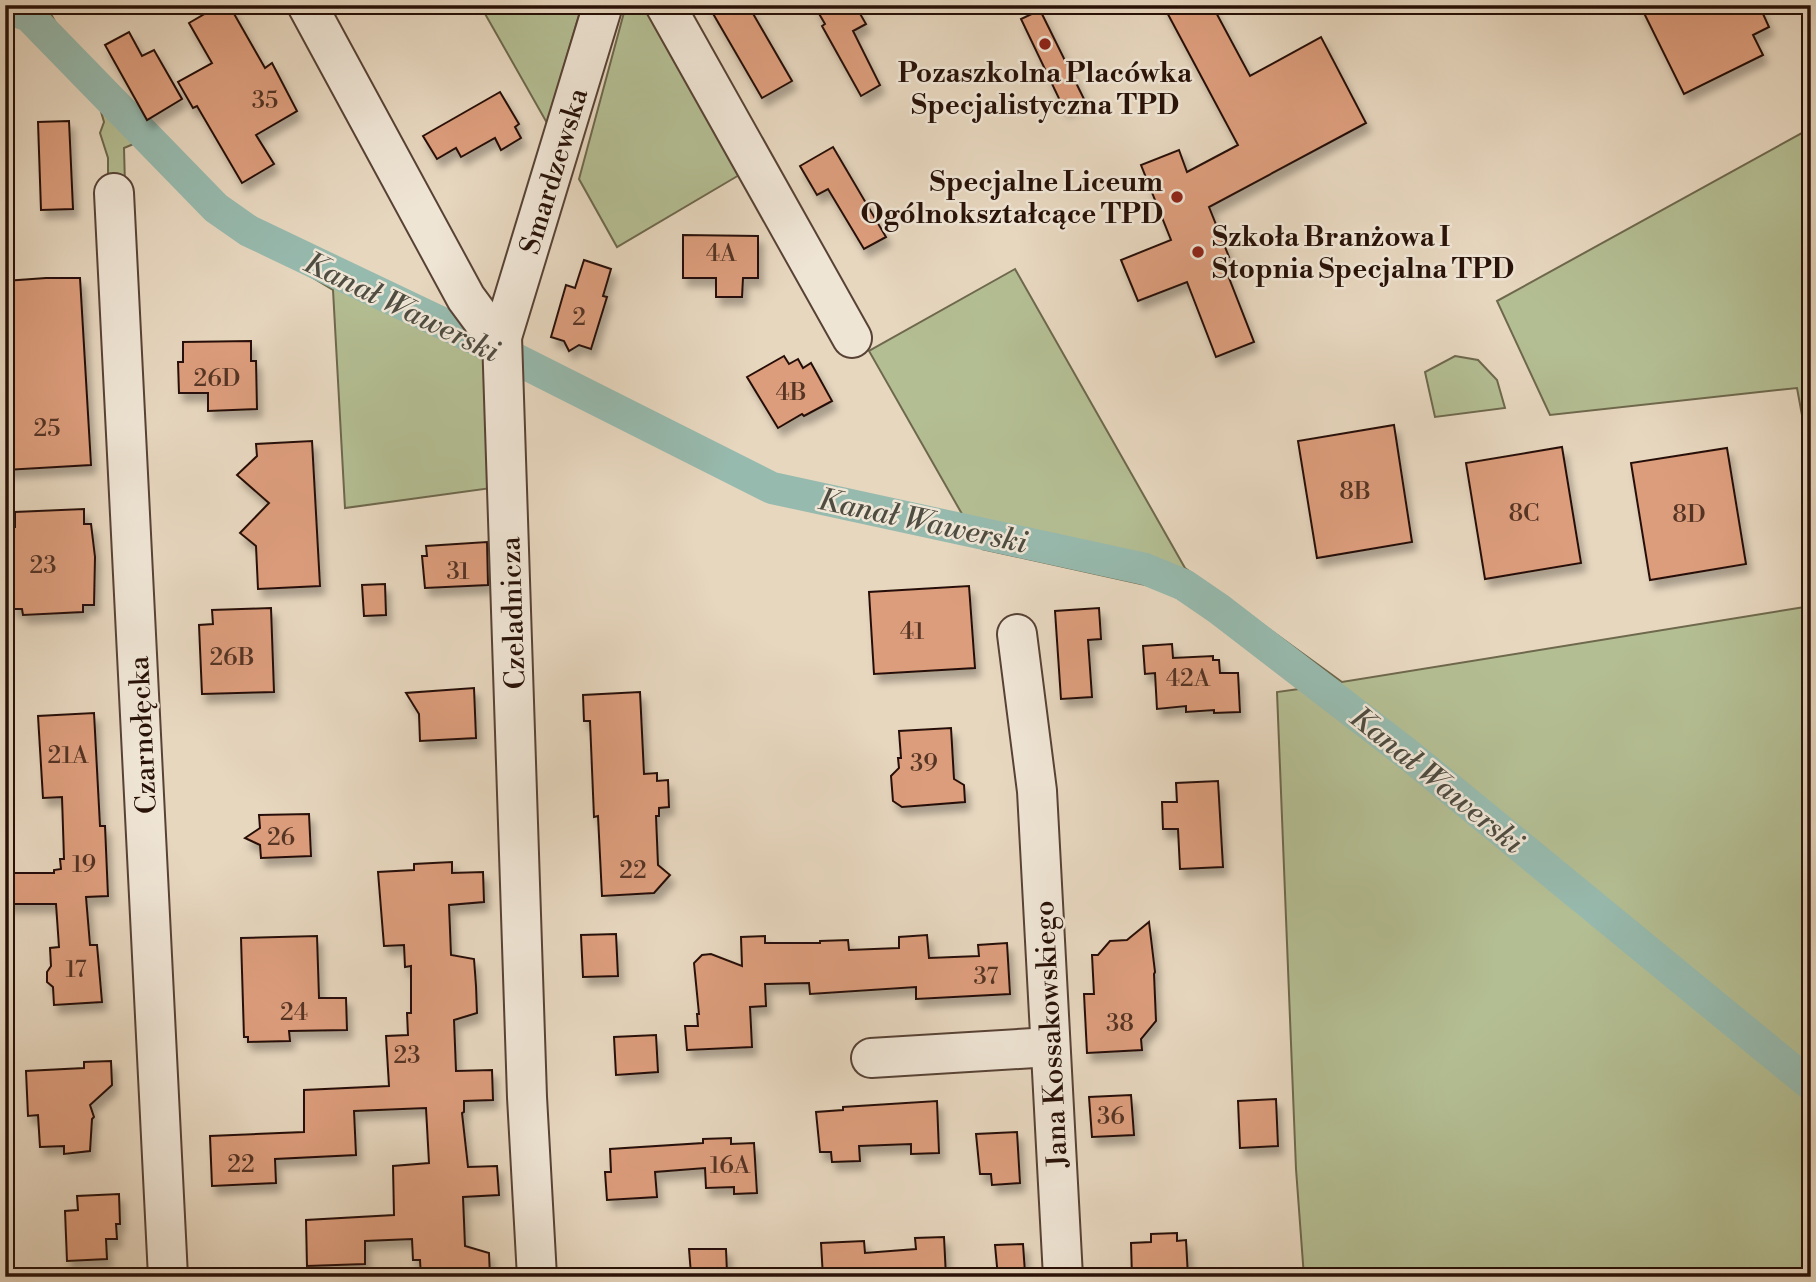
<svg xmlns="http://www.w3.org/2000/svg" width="1816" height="1282" viewBox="0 0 1816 1282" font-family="'Libre Bodoni',serif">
<defs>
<filter id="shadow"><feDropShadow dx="4.5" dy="8" stdDeviation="3.5" flood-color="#0004"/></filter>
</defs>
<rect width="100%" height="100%" fill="#e7d7bf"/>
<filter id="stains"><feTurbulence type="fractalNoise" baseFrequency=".00286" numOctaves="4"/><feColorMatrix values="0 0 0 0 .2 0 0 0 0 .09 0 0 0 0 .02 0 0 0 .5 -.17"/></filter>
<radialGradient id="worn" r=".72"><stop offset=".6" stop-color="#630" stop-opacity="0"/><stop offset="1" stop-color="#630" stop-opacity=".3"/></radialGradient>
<g fill="#b4be93" stroke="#6e684d" stroke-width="2">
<polygon points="5,5 46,5 68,45 144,122 238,211 254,223 458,323 473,353 492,363 499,487 345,508 333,290 208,215 136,143 124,148 125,185 108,186 108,158 100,133 104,122 97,98 15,22 5,20"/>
<polygon points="480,5 582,5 547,123"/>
<polygon points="626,5 652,5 746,171 617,247 579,179"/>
<polygon points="1811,128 1811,464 1797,388 1550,415 1497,301"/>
<polygon points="1015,269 1185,568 1342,682 1811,606 1811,1277 1304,1277 1296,1169 1277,692 1306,688 1238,631 1159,588 982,549 869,351"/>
<polygon points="524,353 785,479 944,515 959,542 782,502 772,495 760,495 518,375"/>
<polygon points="1455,356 1478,360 1497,380 1505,408 1435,417 1425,372"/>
</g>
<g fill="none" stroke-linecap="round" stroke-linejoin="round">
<polyline stroke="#97baae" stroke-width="32" points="5,10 12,10 29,16 216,208 249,231 486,344 772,488 1145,569 1184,585 1219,609 1410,756 1811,1085"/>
</g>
<g fill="#dc9d7b" stroke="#281107" stroke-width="2" filter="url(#shadow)">
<polygon points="202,5 229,5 265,68 272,63 297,111 256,135 274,164 242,183 197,106 193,108 178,82 212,63 189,23 206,13"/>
<polygon points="708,5 748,5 792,81 762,98"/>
<polygon points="814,5 855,5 866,24 853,31 880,85 861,96 822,26 825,24"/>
<polygon points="1163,5 1212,5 1250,76 1321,37 1366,123 1209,207 1229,257 1222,260 1254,342 1216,357 1187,282 1138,301 1121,260 1171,240 1141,165 1179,150 1187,172 1238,145"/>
<polygon points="1640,5 1759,5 1769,27 1753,35 1763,55 1684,94"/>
<polygon points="1040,10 1084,99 1064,109 1021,19"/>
<polygon points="129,32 142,56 154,50 182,99 147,120 105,45"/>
<polygon points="500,92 519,124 515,127 521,138 501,150 495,138 461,157 456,148 437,159 423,136"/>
<polygon points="69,121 73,209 41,210 38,122"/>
<polygon points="833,147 886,237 864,249 828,189 817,195 800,166"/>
<polygon points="683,235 758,236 758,278 743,278 742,297 716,297 716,278 683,278"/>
<polygon points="584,260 611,269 603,296 607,297 591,349 579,345 569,351 564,341 551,337 566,285 575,288"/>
<polygon points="46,278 80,278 91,465 5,470 5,281"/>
<polygon points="251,341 251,361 256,361 257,409 208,411 208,393 179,393 178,362 183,362 183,342"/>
<polygon points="784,356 789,364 798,359 803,368 811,363 832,401 804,416 802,414 778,428 747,377"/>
<polygon points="1394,425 1412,542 1317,558 1298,441"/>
<polygon points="312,441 320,586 258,589 256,546 240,533 269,503 237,475 257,456 256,444"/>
<polygon points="1562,447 1581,563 1485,579 1466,463"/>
<polygon points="1727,448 1746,564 1650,580 1631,463"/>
<polygon points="84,509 84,524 91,524 95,557 94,605 83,605 83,612 23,615 22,609 13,609 11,582 9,582 8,527 15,527 15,512"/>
<polygon points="487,542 488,585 425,588 422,556 427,556 426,546"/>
<polygon points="385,584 386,615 364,616 362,585"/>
<polygon points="969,586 975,668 874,674 869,592"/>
<polygon points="271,608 274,692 202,694 199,625 213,624 212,610"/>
<polygon points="1099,608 1101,639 1088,640 1092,697 1061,699 1055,611"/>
<polygon points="1172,644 1173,658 1213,656 1213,660 1219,660 1220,673 1238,673 1240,712 1214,713 1214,710 1186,712 1186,706 1157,709 1155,673 1145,674 1143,646"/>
<polygon points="474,688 476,738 420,741 419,714 406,693"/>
<polygon points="640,692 644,774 657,773 657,781 668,780 669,807 659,808 659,816 656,816 658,865 670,875 654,893 602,896 598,816 594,817 590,721 584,721 583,695"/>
<polygon points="94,713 100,826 105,826 108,896 86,897 90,945 97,945 102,1002 54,1005 53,987 47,982 47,972 51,966 50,948 59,947 56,904 5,904 5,873 54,873 54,870 61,869 60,859 64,859 62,797 43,798 38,716"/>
<polygon points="951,728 954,779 964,785 965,802 902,807 893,801 891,776 899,768 898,758 901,758 899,731"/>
<polygon points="1218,781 1223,867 1180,869 1178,829 1163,829 1162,802 1177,802 1176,783"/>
<polygon points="309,814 311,856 261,858 260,845 245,838 260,828 259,815"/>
<polygon points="452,862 452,873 483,872 484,902 449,905 451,955 474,959 476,986 477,1013 454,1020 456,1071 492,1070 493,1100 464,1101 464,1112 462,1113 468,1167 497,1166 499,1195 463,1197 465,1246 489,1253 490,1277 421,1277 420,1260 413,1260 412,1239 365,1241 365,1264 307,1266 306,1220 394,1215 393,1166 429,1163 426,1108 354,1111 356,1155 275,1159 276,1183 212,1186 210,1136 304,1132 304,1090 389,1086 386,1036 408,1035 407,1013 411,1013 411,966 405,967 404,945 384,946 378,872 414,870 414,864"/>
<polygon points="1149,922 1155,972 1154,974 1156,1021 1141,1039 1142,1050 1087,1053 1084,994 1094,994 1092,955 1098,955 1110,941 1127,940"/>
<polygon points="616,934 618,976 583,977 581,935"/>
<polygon points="927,935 929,958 979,956 978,945 1007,943 1010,994 916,999 916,987 810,994 809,983 765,984 766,1006 750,1007 752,1047 687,1050 685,1026 698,1026 697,1014 699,1014 694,963 702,955 711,954 742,966 741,937 765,936 765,943 820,943 820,941 848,940 849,950 899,948 899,937"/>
<polygon points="317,936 319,998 346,998 347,1030 289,1031 290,1041 248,1042 248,1037 244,1037 241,938"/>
<polygon points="656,1035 658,1072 616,1075 614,1037"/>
<polygon points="111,1061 112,1085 90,1105 94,1117 92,1119 90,1151 64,1154 64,1146 40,1147 38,1115 28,1116 26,1071 84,1068 84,1062"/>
<polygon points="1131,1095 1134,1135 1092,1137 1089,1097"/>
<polygon points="1276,1099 1278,1146 1240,1148 1238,1101"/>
<polygon points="937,1101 939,1153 911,1154 911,1144 859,1146 860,1161 832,1162 831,1152 820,1152 816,1112 843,1110 843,1107"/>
<polygon points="1017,1132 1020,1183 992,1185 991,1174 980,1174 976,1134"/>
<polygon points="731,1138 731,1144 754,1143 757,1193 734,1194 734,1187 706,1188 705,1168 655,1172 657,1197 607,1200 605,1172 611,1172 610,1149 703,1143 703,1139"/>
<polygon points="119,1194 120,1224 116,1224 117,1239 106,1239 107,1259 67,1261 65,1211 78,1210 77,1196"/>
<polygon points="1177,1233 1177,1241 1186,1240 1188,1277 1132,1277 1131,1243 1151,1242 1151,1234"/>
<polygon points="944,1237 946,1277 823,1277 821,1243 864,1241 865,1253 916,1249 915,1238"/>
<polygon points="1023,1244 1025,1273 1021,1273 1021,1277 998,1277 995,1245"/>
<polygon points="689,1249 726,1249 727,1273 691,1274"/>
</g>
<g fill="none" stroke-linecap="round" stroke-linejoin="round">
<defs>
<g id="minor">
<polyline points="307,5 466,298 483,321 502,337 527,1097 537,1277"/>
<polyline points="665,5 852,338"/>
<polyline points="114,193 168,1277"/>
<polyline points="502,337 603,5"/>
<polyline points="1017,634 1037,791 1063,1277"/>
<polyline points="871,1058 1050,1047"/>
</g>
</defs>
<use href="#minor" stroke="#584235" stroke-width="42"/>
<use href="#minor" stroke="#efe5d5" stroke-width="38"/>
</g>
<g fill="#8f2418" stroke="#efe5d5" stroke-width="2.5">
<circle cx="1045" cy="44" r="7"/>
<circle cx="1177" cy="197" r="7"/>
<circle cx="1198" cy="252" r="7"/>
</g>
<g text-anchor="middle" stroke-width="5" stroke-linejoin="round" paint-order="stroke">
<g font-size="24" fill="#553424">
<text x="265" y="108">35</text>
<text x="721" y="261">4A</text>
<text x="579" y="325">2</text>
<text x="217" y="386">26D</text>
<text x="791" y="400">4B</text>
<text x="47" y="436">25</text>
<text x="1355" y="499">8B</text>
<text x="1524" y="521">8C</text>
<text x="1689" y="522">8D</text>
<text x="43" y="573">23</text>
<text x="458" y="579">31</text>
<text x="912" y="639">41</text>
<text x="232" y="665">26B</text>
<text x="1188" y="686">42A</text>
<text x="68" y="763">21A</text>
<text x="924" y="771">39</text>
<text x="281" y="845">26</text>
<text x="84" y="872">19</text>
<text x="633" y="878">22</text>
<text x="76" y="977">17</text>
<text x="986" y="984">37</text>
<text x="294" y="1020">24</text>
<text x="1120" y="1031">38</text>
<text x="407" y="1063">23</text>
<text x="1111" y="1124">36</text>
<text x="241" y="1172">22</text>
<text x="730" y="1173">16A</text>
</g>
<g font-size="28" font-weight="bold" fill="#281107" stroke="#efe5d5">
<text x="1045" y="82">Pozaszkolna Placówka<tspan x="1045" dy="32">Specjalistyczna TPD</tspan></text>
<text x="1163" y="191" text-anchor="end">Specjalne Liceum<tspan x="1163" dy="32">Ogólnokształcące TPD</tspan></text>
<text x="1212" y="246" text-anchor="start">Szkoła Branżowa I<tspan x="1212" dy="32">Stopnia Specjalna TPD</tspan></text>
</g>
<g font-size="28" fill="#281107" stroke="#efe5d5">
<text transform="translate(553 171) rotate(-73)" y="10">Smardzewska</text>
<text transform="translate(512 613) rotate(-92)" y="10">Czeladnicza</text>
<text transform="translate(142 735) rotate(-93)" y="10">Czarnołęcka</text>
<text transform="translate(1050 1034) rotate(-93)" y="10">Jana Kossakowskiego</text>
</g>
<g font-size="30" font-style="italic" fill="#4f4c41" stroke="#efe5d5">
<text transform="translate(402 307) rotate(26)" y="10">Kanał Wawerski</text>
<text transform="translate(923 521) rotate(12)" y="10">Kanał Wawerski</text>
<text transform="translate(1437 780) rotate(39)" y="10">Kanał Wawerski</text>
</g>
</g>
<rect width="1816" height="1282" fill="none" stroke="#e7d7bf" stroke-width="28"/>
<rect x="7" y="7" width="1802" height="1268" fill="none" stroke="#281107" stroke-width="3.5"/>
<rect x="14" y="14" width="1788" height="1254" fill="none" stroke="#281107" stroke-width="2"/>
<rect width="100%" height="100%" filter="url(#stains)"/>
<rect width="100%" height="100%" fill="url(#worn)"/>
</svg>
